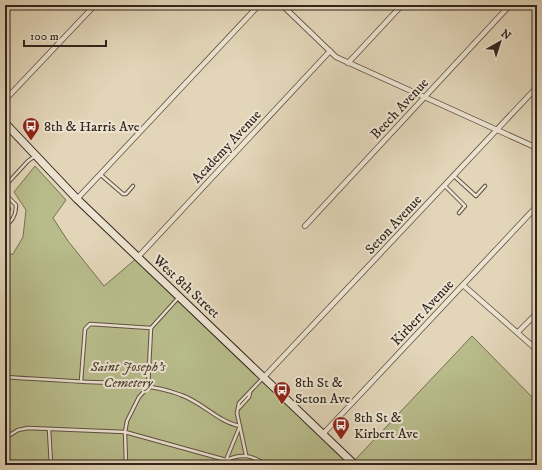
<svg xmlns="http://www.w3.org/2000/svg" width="542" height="470" viewBox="0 0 542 470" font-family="'IM FELL DW Pica',serif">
<rect width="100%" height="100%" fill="#e2d5b8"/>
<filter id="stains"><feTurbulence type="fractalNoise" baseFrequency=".005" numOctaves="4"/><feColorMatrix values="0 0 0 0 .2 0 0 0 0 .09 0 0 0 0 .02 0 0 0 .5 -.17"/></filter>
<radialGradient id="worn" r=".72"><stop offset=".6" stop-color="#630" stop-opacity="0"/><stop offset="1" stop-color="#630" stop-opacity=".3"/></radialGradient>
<polygon fill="#b8bc8b" stroke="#757054" points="35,166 66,200 53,218 68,241 104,286 138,257 353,462 472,336 537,402 537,465 5,465 5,255 13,254 23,237 26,210 14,192"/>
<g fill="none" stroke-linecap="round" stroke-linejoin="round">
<defs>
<g id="lane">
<polyline points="101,175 123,194 126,194 133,186"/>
<polyline points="454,176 476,196 485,186"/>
<polyline points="5,186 28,161 35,156"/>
<polyline points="445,186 465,206 459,213"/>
<path d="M5 194 16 205C16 215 13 221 5 226"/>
<polyline points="5,202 9,209 5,216"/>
<path d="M5 377C32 379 60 380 87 382 118 383 152 384 181 395 202 402 218 422 240 426L224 465"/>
<polyline points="81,381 85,329 90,324 151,328"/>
<polyline points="239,408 249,397 250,393"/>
<polyline points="49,429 51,465"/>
<path d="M5 438 18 430 28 428 125 432 226 460C242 453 252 455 266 465"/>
<polyline points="246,455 237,413 239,403 262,379"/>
<polyline points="126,465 125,432 127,421 139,397 148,387 151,328 179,297"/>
</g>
<g id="street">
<polyline points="282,5 336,57 537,148"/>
<polyline points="348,63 402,5"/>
<polyline points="5,100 95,5"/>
<polyline points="77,199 259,5"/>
<polyline points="305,226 510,5"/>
<polyline points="138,257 330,51"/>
<polyline points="463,285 537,350"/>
<polyline points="518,332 537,313"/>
<polyline points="264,377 537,87"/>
<polyline points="323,434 537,206"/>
</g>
<polyline id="secondary" points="5,123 77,199 355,465"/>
</defs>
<use href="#lane" stroke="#5e5044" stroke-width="4.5"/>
<use href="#street" stroke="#5e5044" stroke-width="6"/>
<use href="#secondary" stroke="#32241d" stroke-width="9"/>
<use href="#lane" stroke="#ece4d1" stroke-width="2.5"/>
<use href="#street" stroke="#ece4d1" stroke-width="4.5"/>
<use href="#secondary" stroke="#ece4d1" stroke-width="7"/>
</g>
<defs>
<symbol id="bus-pin" viewBox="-11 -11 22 30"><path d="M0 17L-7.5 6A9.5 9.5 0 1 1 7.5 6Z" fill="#8f2418" stroke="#ece4d1"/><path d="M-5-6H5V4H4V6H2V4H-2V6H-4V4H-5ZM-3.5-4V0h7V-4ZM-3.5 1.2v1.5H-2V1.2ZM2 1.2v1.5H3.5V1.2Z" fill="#fff"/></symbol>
</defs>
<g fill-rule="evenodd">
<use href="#bus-pin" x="21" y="116" width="20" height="27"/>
<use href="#bus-pin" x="272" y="380" width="20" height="27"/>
<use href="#bus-pin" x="331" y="415" width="20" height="27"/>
</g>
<g text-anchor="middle" stroke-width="4" stroke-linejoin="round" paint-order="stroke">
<g font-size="14" fill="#32241d" stroke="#ece4d1">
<text transform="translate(399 108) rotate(-47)" y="5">Beech Avenue</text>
<text transform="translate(226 146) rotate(-47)" y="5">Academy Avenue</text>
<text transform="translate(393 224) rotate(-47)" y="5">Seton Avenue</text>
<text transform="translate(187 286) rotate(43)" y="5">West 8th Street</text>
<text transform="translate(422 312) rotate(-47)" y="5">Kirbert Avenue</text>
</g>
<g font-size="14" fill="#32241d" stroke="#ece4d1" text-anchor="start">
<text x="44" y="131">8th &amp; Harris Ave</text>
<text x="295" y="387">8th St &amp;<tspan x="295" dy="16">Seton Ave</tspan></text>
<text x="354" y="422">8th St &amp;<tspan x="354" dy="16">Kirbert Ave</tspan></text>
</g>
<g font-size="14" font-style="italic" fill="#544a38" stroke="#ece4d1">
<text x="128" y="371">Saint Joseph’s<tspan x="128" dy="16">Cemetery</tspan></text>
</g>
</g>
<rect width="542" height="470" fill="none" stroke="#e2d5b8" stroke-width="20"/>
<rect x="6" y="6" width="530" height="458" fill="none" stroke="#32241d" stroke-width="2"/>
<rect x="10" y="10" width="522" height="450" fill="none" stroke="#32241d"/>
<g transform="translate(500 42) rotate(39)" stroke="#ece4d1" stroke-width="3" paint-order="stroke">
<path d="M0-3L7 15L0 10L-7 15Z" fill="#32241d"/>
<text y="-6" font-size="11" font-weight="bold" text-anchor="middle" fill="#32241d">N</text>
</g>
<path d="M24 40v6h82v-6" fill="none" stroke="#32241d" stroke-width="2"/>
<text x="30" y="40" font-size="12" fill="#32241d" stroke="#ece4d1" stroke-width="3" paint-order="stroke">100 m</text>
<rect width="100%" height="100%" filter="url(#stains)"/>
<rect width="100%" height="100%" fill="url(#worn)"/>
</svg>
